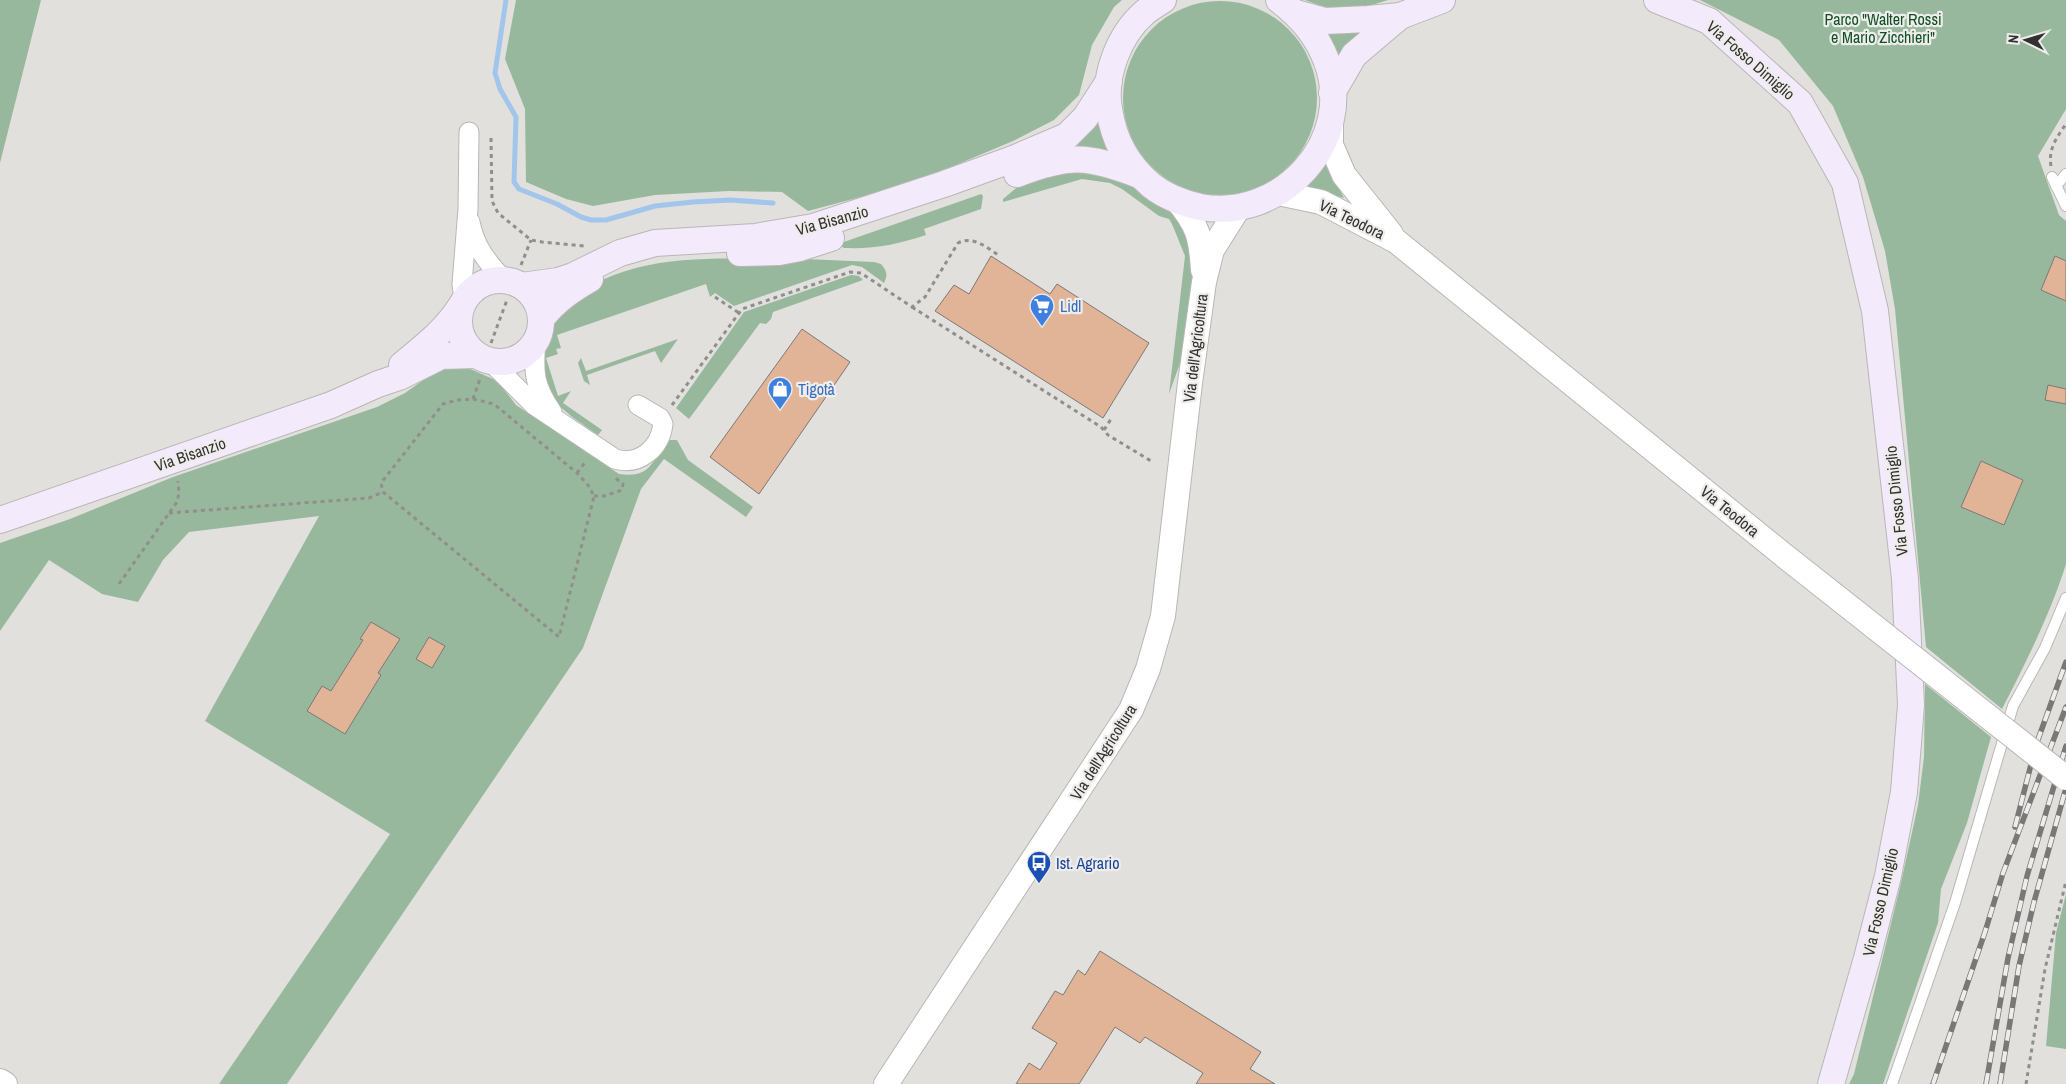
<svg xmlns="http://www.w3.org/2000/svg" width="2066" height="1084" viewBox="0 0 2066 1084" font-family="'Archivo Narrow',sans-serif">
<rect width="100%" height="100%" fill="#e1e0dd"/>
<g fill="#98b89d">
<polygon points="0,0 41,0 0,163"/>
<polygon points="516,0 1122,0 1114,7 1092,45 1079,95 1054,120 1013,141 913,183 808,211 782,192 729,191 655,195 593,206 566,199 526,182 525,109 505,59"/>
<polygon points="1305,0 1388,0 1359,9 1324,7"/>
<path d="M1700 0H2066V109L2038 156 2059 215 2066 221V564C2050 615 2026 662 2002 709L1926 647 1895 309 1885 251 1863 177 1833 106 1779 40Z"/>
<circle cx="1220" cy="98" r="97"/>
<polygon points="1372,26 1336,71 1316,28"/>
<polygon points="1094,122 1098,123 1107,151 1070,150"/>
<polygon points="1325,162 1344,198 1307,188"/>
<polygon points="1051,170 1109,173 1172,209 1188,228 1194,275 1183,355 1169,394 1185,256 1172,224 1169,219 1159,216 1122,189 1110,183 1082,179 1003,202 1003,199 1028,178"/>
<path d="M981 194 983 196 981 209 924 229 926 235C895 245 876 249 844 248L841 246V243Z"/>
<path d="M782 258 874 262 881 264C887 271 888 275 884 283L862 267 852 265 734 306 715 293 710 297 706 284 557 335 561 348 556 349 558 354 546 358 558 396 571 391 563 403 602 430 598 435C561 409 531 393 548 342 551 330 556 313 564 304 569 299 578 295 583 291 643 252 715 260 782 258Z"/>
<polygon points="851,275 859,276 863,280 773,312 771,319 766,324 760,323 689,419 676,408 744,312"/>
<polygon points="678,339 661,363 655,351 587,375 590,385 584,381 578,363 581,358 586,371"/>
<path d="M450 366 468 368 493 379 503 388 516 405 619 474C653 479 651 459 670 440H677L688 460 753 507 746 517 664 459 641 489 583 648 287 1084H219L390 834 205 721 319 516 189 532 163 560 138 602 102 594 49 560 0 631V543L70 519 173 477 377 407 405 393 437 370Z"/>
<polygon points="1925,684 1991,737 1967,823 1941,889 1938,923 1883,1084 1849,1084 1854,1074 1900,887 1918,805 1924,757"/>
<polygon points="2066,894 2066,1049 2046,1046 2056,933"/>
</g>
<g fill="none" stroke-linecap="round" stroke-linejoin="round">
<polyline stroke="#a2c5eb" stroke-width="5" points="506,0 495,73 500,89 516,117 514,182 519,189 557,204 581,217 591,220 606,220 655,206 693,202 730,200 773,203"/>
</g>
<g fill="#e1b497" stroke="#7b7977">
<polygon points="991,256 1050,294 1057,284 1149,343 1103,418 935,311 954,285 969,294"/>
<polygon points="2055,256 2066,261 2066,301 2041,290"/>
<polygon points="802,329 850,362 759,494 710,457"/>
<polygon points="2048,385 2066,389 2066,404 2045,400"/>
<polygon points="1981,461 2023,480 2004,525 1961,507"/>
<polygon points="371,622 400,639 378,673 381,675 345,734 307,711 322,686 331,691 363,640 360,639"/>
<polygon points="429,637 445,646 432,668 416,659"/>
<polygon points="1100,951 1261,1052 1250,1069 1275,1084 1196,1084 1203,1073 1145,1037 1140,1043 1115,1027 1079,1084 1016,1084 1029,1063 1040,1070 1057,1043 1032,1028 1055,991 1063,995 1078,970 1085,975"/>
</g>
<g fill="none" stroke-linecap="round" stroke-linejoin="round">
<defs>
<g id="service">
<polyline points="2052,177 2066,206"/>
<polyline points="2056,186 2066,174"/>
<polyline points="1892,1084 1955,903 2013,706 2045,648 2066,598"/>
</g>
<g id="minor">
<path d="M470 222C475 247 487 262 504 280"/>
<polyline points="464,299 462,284 468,209 469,132"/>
<path d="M536 341C533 372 534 386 552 412"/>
<path d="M491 362 534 405 615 459C640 466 660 448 663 424L660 418 638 405"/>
</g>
<g id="tertiary">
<polyline points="1331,118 1331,145 1344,175 1391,234"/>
<polyline points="1278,193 1321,202 1396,241 1786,557"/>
<path d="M1176 199C1198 225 1201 237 1203 270"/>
<polyline points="0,1081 5,1084"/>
<polyline points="886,1084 1131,710 1148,669 1163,616 1190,383 1204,282 1212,250 1239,207"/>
</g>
<g id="secondary">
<path d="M1163 0C1157 4 1150 8 1144 13 1119 35 1103 76 1109 109 1114 141 1127 165 1152 186 1166 197 1183 203 1200 207 1281 222 1356 141 1327 62 1317 35 1301 17 1279 0"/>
<polyline points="1657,0 1709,21 1800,103 1845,183 1875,311 1905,579 1911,705 1904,792 1888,876 1867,958 1831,1084"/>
<polyline points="1296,13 1325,21 1368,19 1400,16 1442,0"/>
<polyline points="1332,93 1354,55 1400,16"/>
<path d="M1017 174C1069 154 1087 155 1139 175"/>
<polyline points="740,253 779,252 800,248 831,238"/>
<circle cx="500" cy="321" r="41"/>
<polyline points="522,286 558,281 573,276 620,253 655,243 755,237 813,227 944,184 1013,159 1067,136 1085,118 1109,81"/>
<path d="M541 319C555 301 571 290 590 279"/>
<path d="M402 365C424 347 446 330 461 306"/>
<polyline points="0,520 331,405 378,384 399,377 441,356 475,355"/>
</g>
</defs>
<use href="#service" stroke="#b8b7b5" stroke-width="12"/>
<use href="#minor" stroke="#b8b7b5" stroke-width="21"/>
<use href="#tertiary" stroke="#b8b7b5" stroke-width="26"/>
<use href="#secondary" stroke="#b8b7b5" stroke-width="28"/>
<g stroke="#908f8d" stroke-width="3" stroke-dasharray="4 4" stroke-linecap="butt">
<polyline points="491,138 492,201 498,213 531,240 542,242 584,246"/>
<path d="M2051 166C2048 149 2057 137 2066 124"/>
<polyline points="521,265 531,240"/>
<polyline points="715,297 739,313"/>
<polyline points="912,307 1101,427 1108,435 1151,461"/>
<polyline points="491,343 507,300"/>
<polygon points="473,399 494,404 577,473 588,485 594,496 559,637 383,492 381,483 443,404 457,400"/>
<polyline points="473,399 481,376"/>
<path d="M672 405 742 309 850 272 861 273 912 307 925 297 958 243C974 235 987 248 1000 256"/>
<polyline points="1104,430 1111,419"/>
<polyline points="577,473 586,461"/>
<polyline points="594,496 604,496 622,490 623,484 614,477"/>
<polyline points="169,513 369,498 383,492"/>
<polyline points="119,584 177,502 179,493 178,481"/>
<polyline points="2026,1084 2045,969 2066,881"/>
</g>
<use href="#service" stroke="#fff" stroke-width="10"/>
<use href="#minor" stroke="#fff" stroke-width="19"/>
<use href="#tertiary" stroke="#fff" stroke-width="24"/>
<use href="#secondary" stroke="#f3eafc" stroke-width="26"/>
<defs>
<g id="rail">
<polyline points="2015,827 2036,745 2066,662"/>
<polyline points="1933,1084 1985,932 2003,873 2066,707"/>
<polyline points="1986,1084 2008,958 2027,876 2066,746"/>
<polyline points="2000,1084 2019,966 2034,902 2066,788"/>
</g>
</defs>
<use href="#rail" stroke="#797876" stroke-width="5.5"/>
<use href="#rail" stroke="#eeedeb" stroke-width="4" stroke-dasharray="11" stroke-linecap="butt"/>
<defs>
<polyline id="tertiary-bridge" points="1786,557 2066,778"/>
</defs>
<use href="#tertiary-bridge" stroke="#b8b7b5" stroke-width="26" stroke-linecap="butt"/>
<use href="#tertiary-bridge" stroke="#fff" stroke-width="24"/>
</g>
<defs>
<symbol id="supermarket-pin" viewBox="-11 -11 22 30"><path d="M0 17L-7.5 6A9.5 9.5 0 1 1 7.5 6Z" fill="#3f7fe0" stroke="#eeedeb"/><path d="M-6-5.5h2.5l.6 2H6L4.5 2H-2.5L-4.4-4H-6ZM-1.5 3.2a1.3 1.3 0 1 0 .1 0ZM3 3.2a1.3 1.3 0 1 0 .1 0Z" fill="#fff"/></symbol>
<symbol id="shop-pin" viewBox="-11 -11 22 30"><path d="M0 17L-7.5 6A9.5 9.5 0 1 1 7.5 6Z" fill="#3f7fe0" stroke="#eeedeb"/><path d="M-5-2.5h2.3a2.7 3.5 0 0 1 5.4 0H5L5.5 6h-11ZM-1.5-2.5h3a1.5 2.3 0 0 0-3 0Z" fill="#fff"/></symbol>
<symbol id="bus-pin" viewBox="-11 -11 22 30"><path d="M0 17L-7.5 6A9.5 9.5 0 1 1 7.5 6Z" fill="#1a4fb4" stroke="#eeedeb"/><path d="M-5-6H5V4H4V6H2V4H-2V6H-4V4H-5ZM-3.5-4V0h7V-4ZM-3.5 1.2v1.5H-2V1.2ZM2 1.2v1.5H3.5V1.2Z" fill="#fff"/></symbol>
</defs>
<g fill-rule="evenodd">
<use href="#supermarket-pin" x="1028" y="292" width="28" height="38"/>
<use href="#shop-pin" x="766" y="375" width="28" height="38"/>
<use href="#bus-pin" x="1025" y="849" width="28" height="38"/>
</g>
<g text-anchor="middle" stroke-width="4.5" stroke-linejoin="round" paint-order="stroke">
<g font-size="16" fill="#0f4f23" stroke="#eeedeb">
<text x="1883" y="25">Parco "Walter Rossi<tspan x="1883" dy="18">e Mario Zicchieri"</tspan></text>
</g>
<g font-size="16" fill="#323130" stroke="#eeedeb">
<text transform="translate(1751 60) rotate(41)" y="6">Via Fosso Dimiglio</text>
<text transform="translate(1352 219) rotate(26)" y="6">Via Teodora</text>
<text transform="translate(832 220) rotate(-15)" y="6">Via Bisanzio</text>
<text transform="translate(1195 348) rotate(-83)" y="6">Via dell'Agricoltura</text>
<text transform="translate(190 454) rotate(-19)" y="6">Via Bisanzio</text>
<text transform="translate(1896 501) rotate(-96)" y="6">Via Fosso Dimiglio</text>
<text transform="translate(1730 511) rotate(39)" y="6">Via Teodora</text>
<text transform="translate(1103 752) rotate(-58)" y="6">Via dell'Agricoltura</text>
<text transform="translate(1880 902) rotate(-77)" y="6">Via Fosso Dimiglio</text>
</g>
<g font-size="16" fill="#366cbe" stroke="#eeedeb" text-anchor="start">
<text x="1060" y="312">Lidl</text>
<text x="798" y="395">Tigotà</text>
</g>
<g font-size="16" fill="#164399" stroke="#eeedeb" text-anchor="start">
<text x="1056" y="869">Ist. Agrario</text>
</g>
</g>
<g transform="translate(2026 40) rotate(275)" stroke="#eeedeb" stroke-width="4" paint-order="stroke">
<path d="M0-4L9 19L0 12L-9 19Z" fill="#323130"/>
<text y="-8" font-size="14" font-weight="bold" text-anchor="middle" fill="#323130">N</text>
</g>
</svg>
